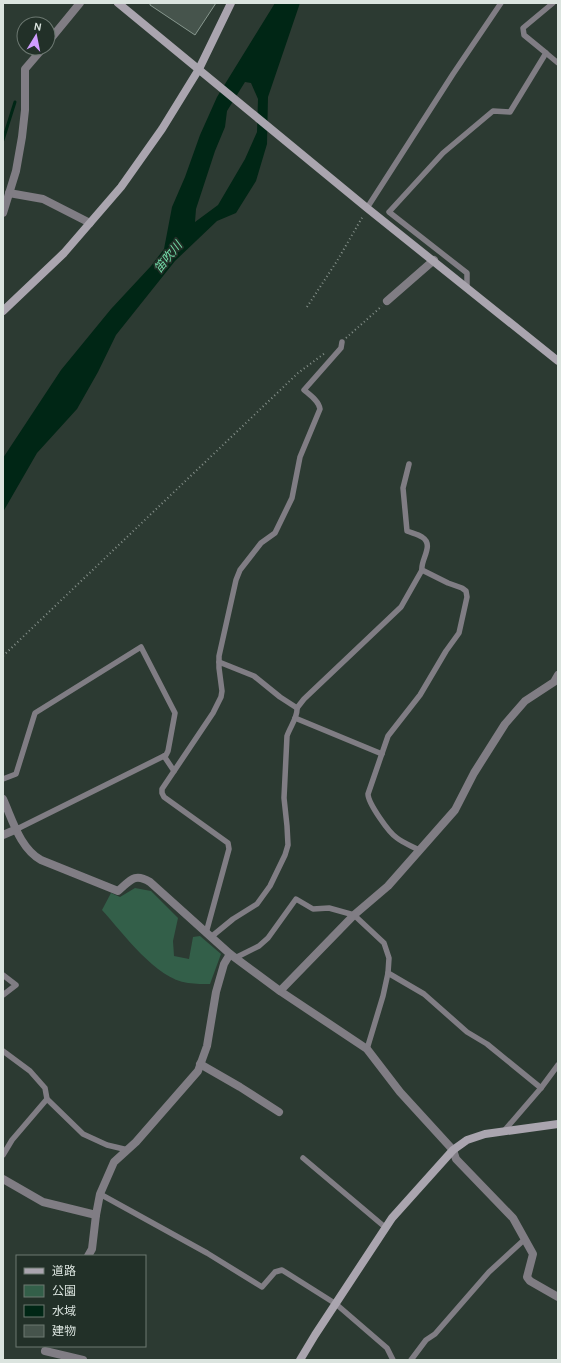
<svg xmlns="http://www.w3.org/2000/svg" width="561" height="1363" viewBox="0 0 561 1363" font-family="Karla,'Noto Sans JP',sans-serif">
<rect width="100%" height="100%" fill="#2c3a32"/>
<path fill="#335f49" d="M135 888 151 891 178 918 173 941 174 956 189 959 193 937 200 936 221 954 210 984C203 984 196 984 188 983 156 979 123 933 102 910L111 893 120 897Z"/>
<path fill="#002615" fill-rule="evenodd" d="M275 3H300L268 97 267 144 256 181 236 213 217 221 175 261 116 335 98 372 77 409 37 453 3 512V458L61 370 111 309 151 266 164 249 172 207 185 177 200 135 217 97ZM245 82 251 83 258 99 257 132 245 159 218 205 195 222 196 209 215 151 225 127 227 111Z"/>
<g fill="none" stroke-linecap="round" stroke-linejoin="round">
<polyline stroke="#002615" stroke-width="3" points="3,140 15,102"/>
</g>
<polygon fill="#46544c" stroke="#87978e" points="150,3 216,3 195,35 150,5"/>
<g fill="none" stroke-linecap="round" stroke-linejoin="round">
<g stroke="#86918b" stroke-width="2" stroke-dasharray="1 3" stroke-linecap="butt">
<polyline points="307,307 337,261 363,216"/>
<polyline points="346,338 382,306"/>
<polyline points="3,656 298,373 325,353"/>
</g>
<g stroke="#807d84" stroke-width="5.5">
<polyline points="546,53 558,63"/>
<polyline points="367,208 453,74 501,3"/>
<polyline points="467,287 467,273 389,212 443,153 493,111 510,112 546,53 524,35 523,28 553,3"/>
<path d="M409 464 403 488 407 531C412 533 418 534 422 537 435 545 420 560 422 570L448 583 462 588 466 591 467 597 459 633 446 651 420 695 388 736 368 794C368 803 389 833 397 838 403 843 412 846 419 850"/>
<polyline points="297,708 304,699 401,607 422,570"/>
<polyline points="295,718 382,754"/>
<polyline points="164,756 174,771"/>
<polyline points="3,779 16,774 35,713 141,647 175,713 168,751 166,755 17,829"/>
<path d="M206 933 229 849 228 843 164 797 162 793V789L213 713 221 697 222 691 219 668V656L236 580 240 570 261 543 275 533 292 498 300 457 320 409C319 401 310 395 304 390L341 348 342 342"/>
<path d="M211 937 233 919 257 904 270 886 285 855 288 845 287 826 284 798 287 736C290 727 298 717 297 708L280 697 254 676 219 662"/>
<polyline points="235,958 259,946 268,938 296,899 313,909 329,908 354,915 384,943 389,958 388,973 383,996 367,1049"/>
<polyline points="388,973 424,994 467,1032 487,1044 541,1088"/>
<polyline points="3,975 16,985 3,995"/>
<polyline points="3,1051 30,1071 45,1088 47,1099 83,1134 107,1145 128,1150"/>
<polyline points="504,1131 541,1088 558,1065"/>
<polyline points="3,1155 12,1140 47,1099"/>
<polyline points="303,1158 386,1228"/>
<polyline points="100,1194 207,1253 262,1287 275,1272 282,1270 336,1304 387,1348 393,1360"/>
<polyline points="411,1360 426,1340 435,1334 489,1272 525,1239"/>
</g>
<g stroke="#807d84" stroke-width="8">
<polyline points="48,42 80,3"/>
<polyline points="9,193 43,199 90,223"/>
<polyline points="3,213 16,171 22,137 25,110 25,69 43,48"/>
<polyline points="387,301 434,260"/>
<path d="M3 799C13 821 20 848 41 860L118 891C130 881 134 872 150 882L230 954 280 991 367 1049 400 1092 453 1150 456 1159 513 1218 533 1254 527 1277 530 1281 558 1297"/>
<polyline points="3,835 17,829"/>
<polyline points="280,991 354,915 388,886 455,810 474,773 505,724 525,701 554,682 558,675"/>
<polyline points="200,1064 240,1087 279,1112"/>
<polyline points="3,1179 43,1202 96,1215"/>
<polyline points="88,1256 92,1249 96,1215 100,1194 114,1162 136,1142 198,1071 207,1046 216,992 224,964 230,954"/>
<polyline points="45,1351 83,1360"/>
</g>
<g stroke="#aaa5af" stroke-width="8">
<polyline points="118,3 367,208 558,361"/>
<polyline points="3,311 64,253 121,187 162,129 199,69 231,3"/>
<polyline points="300,1360 315,1335 392,1218 453,1150 467,1140 485,1134 558,1124"/>
</g>
</g>
<g text-anchor="middle" stroke-width="3.5" stroke-linejoin="round" paint-order="stroke">
<g font-size="12" font-style="italic" fill="#72d9a6" stroke="#223028">
<text transform="translate(168 257) rotate(-51)" y="4">笛吹川</text>
</g>
</g>
<rect width="561" height="1363" fill="none" stroke="#dbe4df" stroke-width="8"/>
<rect x="16" y="1255" width="130" height="92" fill="#223028" stroke="#6c7871"/>
<rect x="24" y="1268" width="20" height="6" fill="#aaa5af" stroke="#6c7871"/>
<text x="52" y="1275" font-size="12" fill="#dbe4df">道路</text>
<rect x="24" y="1285" width="20" height="12" fill="#335f49" stroke="#6c7871"/>
<text x="52" y="1295" font-size="12" fill="#dbe4df">公園</text>
<rect x="24" y="1305" width="20" height="12" fill="#002615" stroke="#6c7871"/>
<text x="52" y="1315" font-size="12" fill="#dbe4df">水域</text>
<rect x="24" y="1325" width="20" height="12" fill="#46544c" stroke="#6c7871"/>
<text x="52" y="1335" font-size="12" fill="#dbe4df">建物</text>
<g transform="translate(36 36) rotate(10)"><circle r="19" fill="#223028" stroke="#6c7871"/>
<path d="M0-3L7 15L0 10L-7 15Z" fill="#d09dfe"/>
<text y="-6" font-size="11" font-weight="bold" text-anchor="middle" fill="#dbe4df">N</text>
</g>
</svg>
